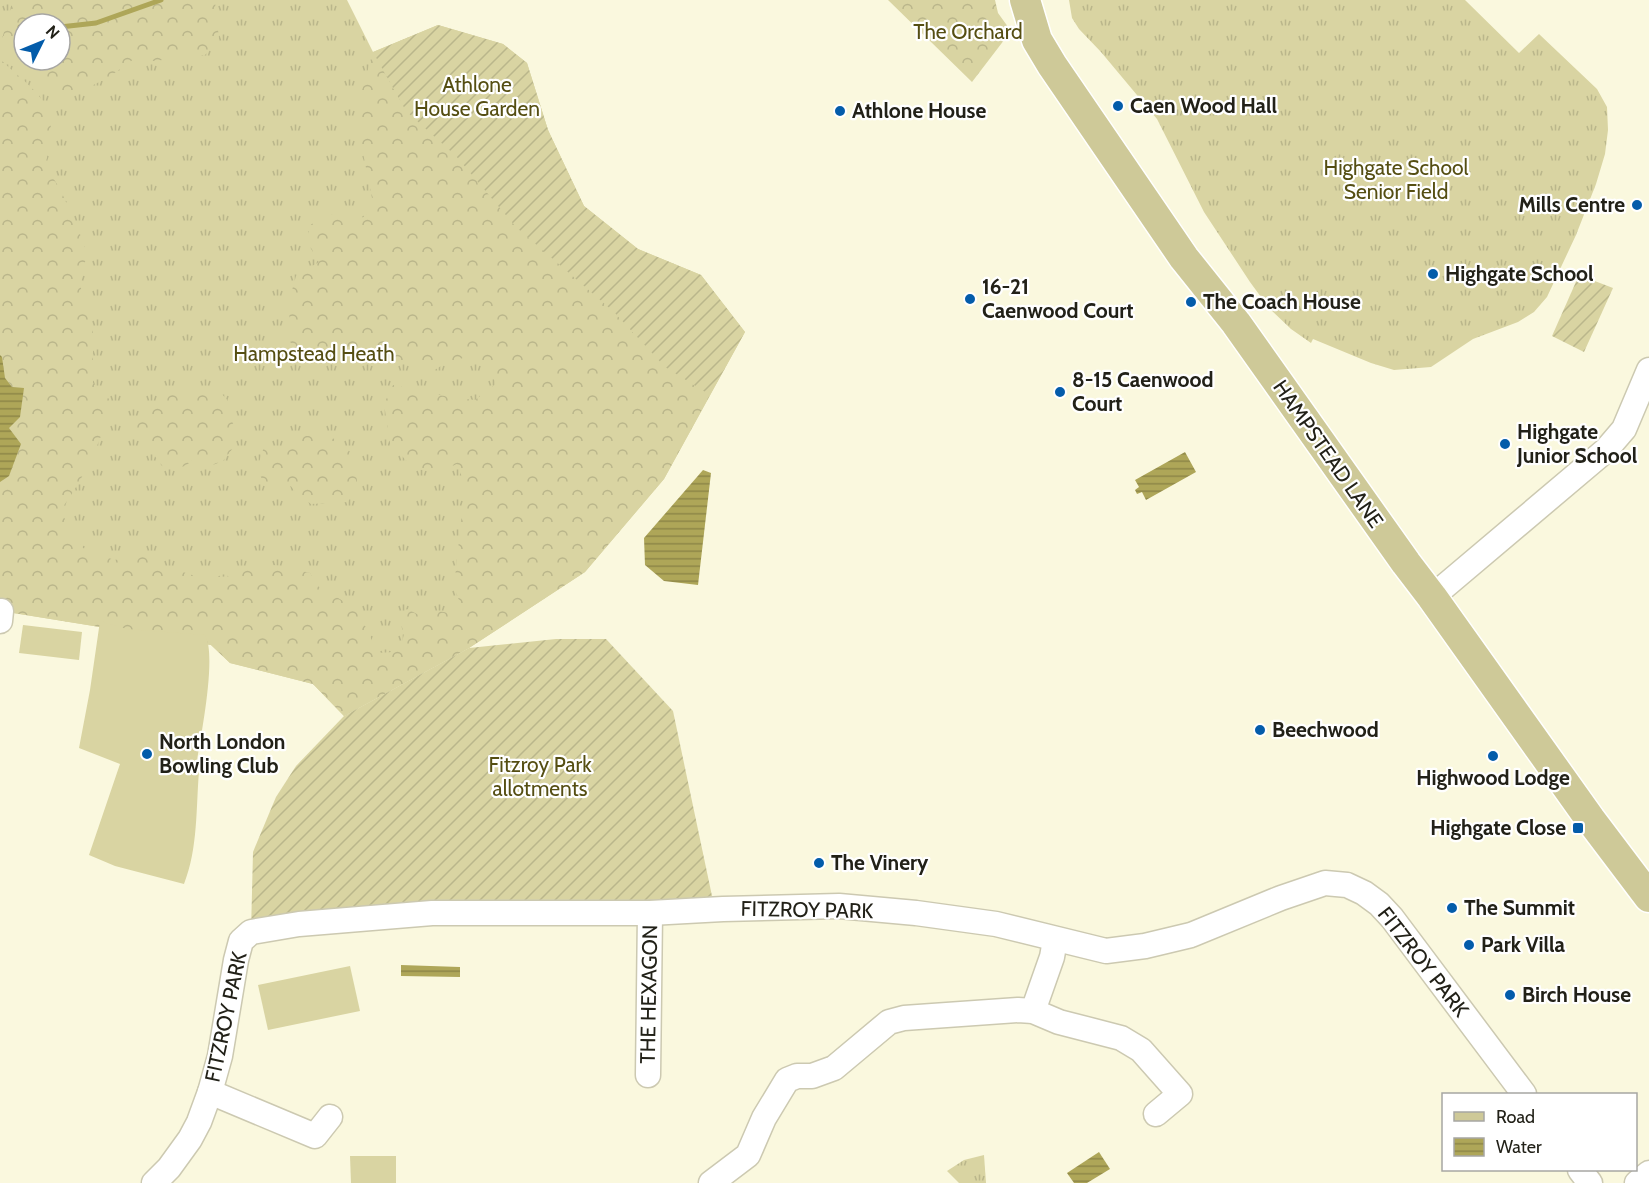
<svg xmlns="http://www.w3.org/2000/svg" width="1649" height="1183" viewBox="0 0 1649 1183" font-family="Cabin,sans-serif">
<defs>
<pattern id="grass-tufts" width="24" height="20" patternUnits="userSpaceOnUse" patternTransform="scale(1.5)"><rect width="24" height="20" fill="#d9d4a2"/><path d="M3 7l-1-3M5 7V3M7 7l1-3M15 17l-1-3M17 17v-4M19 17l1-3" fill="none" stroke="#bab68b"/></pattern>
<pattern id="forest-crowns" width="20" height="18" patternUnits="userSpaceOnUse" patternTransform="scale(1.5)"><rect width="20" height="18" fill="#d9d4a2"/><path d="M2 6a3 3 0 1 1 6 0M12 15a3 3 0 1 1 6 0" fill="none" stroke="#bab68b"/></pattern>
<pattern id="garden-furrows" width="10" height="10" patternUnits="userSpaceOnUse" patternTransform="scale(1.5)"><rect width="10" height="10" fill="#d9d4a2"/><path d="M-1 1l2-2M0 10L10 0M9 11l2-2" fill="none" stroke="#bab68b"/></pattern>
<pattern id="water-rules" width="6" height="5" patternUnits="userSpaceOnUse" patternTransform="scale(1.5)"><rect width="6" height="5" fill="#aea658"/><path d="M0 2.5h6" fill="none" stroke="#8d8748"/></pattern>
</defs>
<rect width="100%" height="100%" fill="#faf8de"/>
<g fill="url(#grass-tufts)" fill-rule="evenodd">
<path d="M0 0H347L373 52 438 25 503 44 527 63 548 130 584 206 638 249 701 275 745 332 664 479 585 572 469 648 344 716 313 684 230 663 211 645 1 611 0 621ZM24 24H60V60H24Z"/>
<polygon points="1069,0 1465,0 1519,53 1539,34 1597,89 1607,107 1608,130 1605,154 1596,184 1576,235 1547,297 1534,312 1518,322 1473,339 1431,367 1394,370 1371,363 1313,339 1311,343 1291,329 1269,308 1250,282 1204,212 1157,119 1101,52 1079,29 1072,18"/>
<polygon points="984,1155 986,1183 959,1183 947,1171 964,1160"/>
</g>
<g fill="url(#forest-crowns)">
<polygon points="24,0 217,0 215,2 219,39 205,55 154,61 134,59 109,77 68,98 38,67 25,60 60,60 60,24 24,24 24,59 0,46 12,4"/>
<polygon points="888,0 995,0 998,13 1011,31 972,82"/>
<path d="M373 52 406 111 456 156 614 312 665 367 710 395 664 479 585 572 469 648 344 716 313 684 230 663 211 645 1 611 0 621V482L9 476V428L24 388 12 387 5 378 2 357 0 355V59C15 74 40 91 48 110 54 123 49 152 45 165L60 189 77 226 87 253 80 285 93 329V383L106 394 112 405C100 443 84 479 60 511L83 548 114 560 143 556 168 567 201 578 233 576 260 564 282 566 310 573 316 585 355 608 368 631 377 653 393 652 401 646 404 634 398 616 407 609 423 617 438 611 465 616 454 587 465 485 457 464 436 473 413 468 390 443 384 404 393 385 449 397 475 400 496 384 488 365 463 358 444 364 430 373 407 360 385 366 335 349 313 359 290 342 289 301 296 276 319 262 307 242 310 225 329 214 345 215 361 219 374 208 361 143V93Z"/>
<path d="M205 387 219 391 231 404 230 418 236 429 233 448 223 461 210 466 195 458C182 470 178 469 162 466L136 430 138 415 146 402C163 401 157 399 169 393 180 387 193 388 205 387Z"/>
<polygon points="304,436 325,436 341,441 355,458 357,482 348,502 311,504 297,494 290,485 281,489 265,486 257,468 264,447 293,446"/>
</g>
<g fill="url(#garden-furrows)">
<polygon points="438,25 503,44 527,63 548,130 584,206 638,249 701,275 745,332 710,395 665,367 614,312 516,227 456,156 406,111 373,52"/>
<polygon points="1579,275 1613,288 1584,352 1552,336"/>
<polygon points="556,639 606,639 673,711 712,896 650,913 251,932 253,852 276,797 296,766 344,716 469,648"/>
</g>
<g fill="#d9d4a2">
<path d="M100 621 127 629 205 635C217 655 201 735 197 761L199 771C196 808 198 849 184 884L115 866 89 855 120 764 79 748 90 690Z"/>
<polygon points="23,625 82,632 79,660 19,653"/>
<polygon points="350,966 360,1011 268,1030 258,985"/>
<polygon points="350,1156 396,1156 396,1183 351,1183"/>
</g>
<g fill="url(#water-rules)">
<polygon points="0,355 2,357 5,378 12,387 24,388 20,417 9,428 21,444 9,476 0,482"/>
<polygon points="1185,452 1196,472 1146,500 1142,492 1137,494 1135,490 1139,487 1135,480"/>
<polygon points="703,470 711,473 698,585 664,581 645,565 644,538"/>
<polygon points="401,965 460,967 460,977 401,976"/>
<polygon points="1099,1152 1110,1169 1087,1183 1074,1183 1067,1173"/>
</g>
<g fill="none" stroke-linecap="round" stroke-linejoin="round">
<g stroke="#aea658" stroke-width="5">
<polyline points="20,27 24,27"/>
<polyline points="60,27 96,23 161,0"/>
</g>
<defs>
<g id="minor">
<polyline points="1432,597 1606,450 1624,429 1649,370"/>
<polyline points="0,621 1,611"/>
<polyline points="1033,1011 1052,957 1055,940"/>
<polyline points="648,1075 650,913"/>
<polyline points="210,1092 315,1136 330,1117"/>
<polyline points="1580,1170 1590,1183"/>
<polyline points="154,1183 169,1168 190,1139 199,1122 210,1092 220,1056 236,960 241,941 251,932 299,924 432,913 650,913 723,909 839,906 916,913 996,924 1106,951 1145,946 1191,935 1281,898 1325,883 1347,885 1364,893 1379,904 1392,918 1524,1094"/>
<polyline points="711,1183 748,1155 764,1118 787,1080 797,1076 812,1076 834,1068 889,1022 904,1018 1018,1010 1033,1011 1059,1022 1121,1038 1141,1050 1180,1094 1156,1114"/>
<polyline points="1637,1183 1649,1173"/>
</g>
<polyline id="major" points="1025,0 1037,40 1052,65 1184,258 1236,323 1406,563 1432,597 1590,819 1649,897"/>
</defs>
<use href="#minor" stroke="#ccc9b1" stroke-width="27"/>
<use href="#major" stroke="#fff" stroke-width="33"/>
<use href="#minor" stroke="#fff" stroke-width="24"/>
<use href="#major" stroke="#cec998" stroke-width="30"/>
</g>
<g fill="#035caa" stroke="#fff" stroke-width="2">
<circle cx="1118" cy="106" r="6"/>
<circle cx="840" cy="111" r="6"/>
<circle cx="1637" cy="205" r="6"/>
<circle cx="1433" cy="274" r="6"/>
<circle cx="970" cy="299" r="6"/>
<circle cx="1191" cy="302" r="6"/>
<circle cx="1060" cy="392" r="6"/>
<circle cx="1505" cy="444" r="6"/>
<circle cx="1260" cy="730" r="6"/>
<circle cx="147" cy="754" r="6"/>
<circle cx="1493" cy="756" r="6"/>
<rect x="1572" y="822" width="12" height="12" rx="3"/>
<circle cx="819" cy="863" r="6"/>
<circle cx="1452" cy="908" r="6"/>
<circle cx="1469" cy="945" r="6"/>
<circle cx="1510" cy="995" r="6"/>
</g>
<g text-anchor="middle" stroke-width="4.5" stroke-linejoin="round" paint-order="stroke">
<g font-size="21" fill="#554e12" stroke="#fff">
<text x="968" y="39">The Orchard</text>
<text x="477" y="92">Athlone<tspan x="477" dy="24">House Garden</tspan></text>
<text x="1396" y="175">Highgate School<tspan x="1396" dy="24">Senior Field</tspan></text>
<text x="314" y="361">Hampstead Heath</text>
<text x="540" y="772">Fitzroy Park<tspan x="540" dy="24">allotments</tspan></text>
</g>
<g font-size="21" font-weight="bold" fill="#222118" stroke="#fff" text-anchor="start">
<text x="1130" y="113">Caen Wood Hall</text>
<text x="852" y="118">Athlone House</text>
<text x="1625" y="212" text-anchor="end">Mills Centre</text>
<text x="1445" y="281">Highgate School</text>
<text x="982" y="294">16-21<tspan x="982" dy="24">Caenwood Court</tspan></text>
<text x="1203" y="309">The Coach House</text>
<text x="1072" y="387">8-15 Caenwood<tspan x="1072" dy="24">Court</tspan></text>
<text x="1517" y="439">Highgate<tspan x="1517" dy="24">Junior School</tspan></text>
<text x="1272" y="737">Beechwood</text>
<text x="159" y="749">North London<tspan x="159" dy="24">Bowling Club</tspan></text>
<text x="1493" y="785" text-anchor="middle">Highwood Lodge</text>
<text x="1566" y="835" text-anchor="end">Highgate Close</text>
<text x="831" y="870">The Vinery</text>
<text x="1464" y="915">The Summit</text>
<text x="1481" y="952">Park Villa</text>
<text x="1522" y="1002">Birch House</text>
</g>
<g font-size="21" fill="#222118" stroke="#fff">
<text transform="translate(1328 454) rotate(55)" y="7">HAMPSTEAD LANE</text>
<text transform="translate(807 910) rotate(1)" y="7">FITZROY PARK</text>
<text transform="translate(1423 962) rotate(52)" y="7">FITZROY PARK</text>
<text transform="translate(649 994) rotate(-89)" y="7">THE HEXAGON</text>
<text transform="translate(226 1017) rotate(-78)" y="7">FITZROY PARK</text>
</g>
</g>
<rect x="1442" y="1093" width="195" height="78" fill="#ffffff" stroke="#a7a6a3" stroke-width="1.5"/>
<rect x="1454" y="1112" width="30" height="9" fill="#cec998" stroke="#a7a6a3" stroke-width="1.5"/>
<text x="1496" y="1123" font-size="18" fill="#222118">Road</text>
<rect x="1454" y="1138" width="30" height="18" fill="url(#water-rules)" stroke="#a7a6a3" stroke-width="1.5"/>
<text x="1496" y="1153" font-size="18" fill="#222118">Water</text>
<g transform="translate(42 42) rotate(47)"><circle r="28" fill="#ffffff" stroke="#a7a6a3" stroke-width="1.5"/>
<path d="M0-4.5L10 22L0 15L-10 22Z" fill="#035caa"/>
<text y="-9" font-size="16" font-weight="bold" text-anchor="middle" fill="#222118">N</text>
</g>
</svg>
